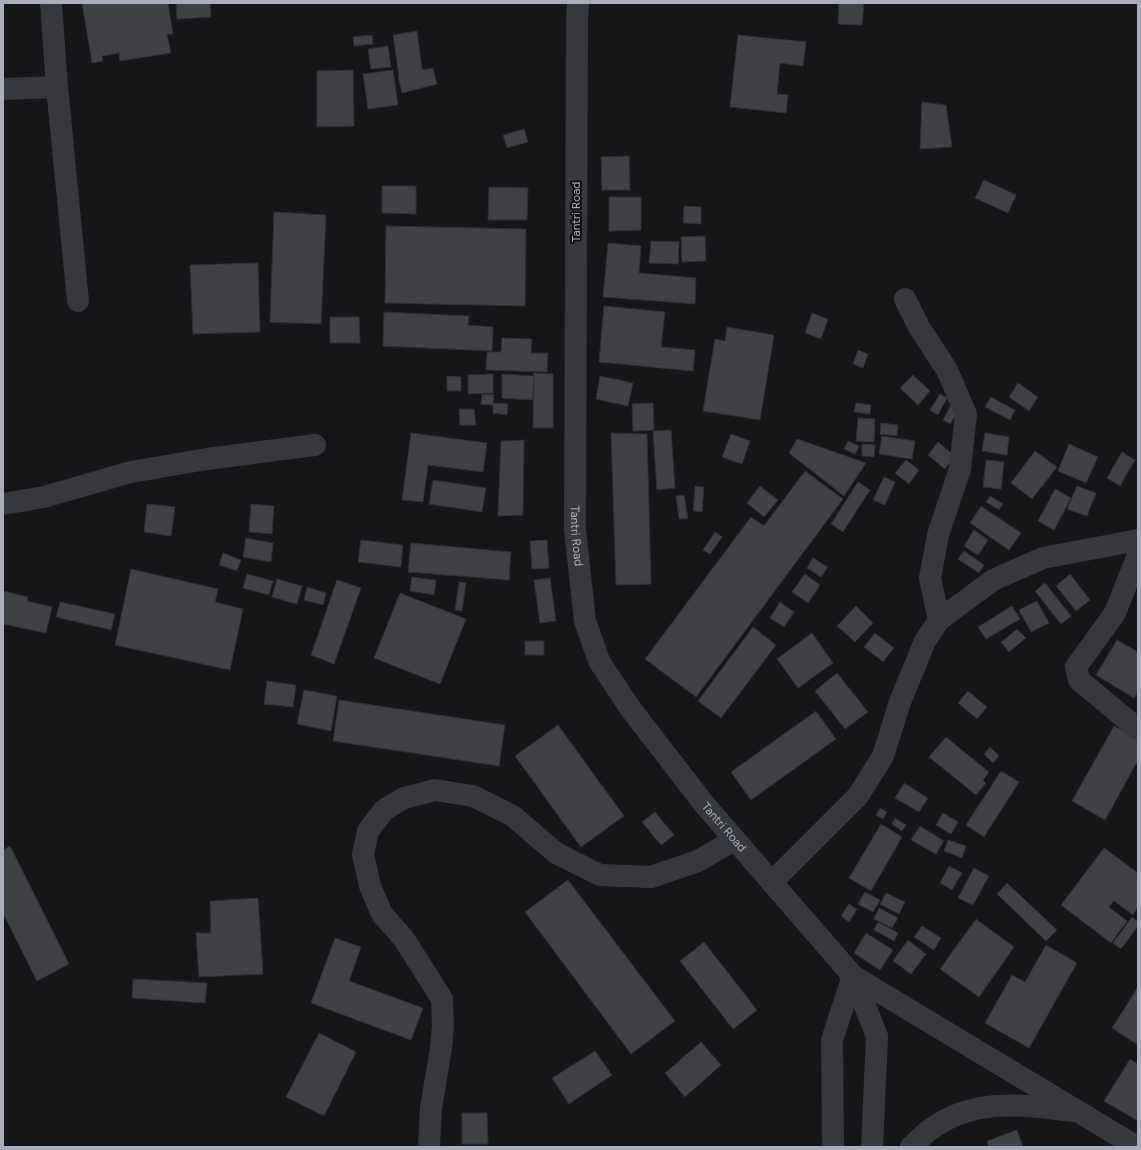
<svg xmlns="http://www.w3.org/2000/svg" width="1141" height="1150" viewBox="0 0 1141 1150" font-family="Figtree,sans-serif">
<rect width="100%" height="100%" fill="#161618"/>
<g fill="#404145" stroke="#303034">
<polygon points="82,3 168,3 173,34 167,34 171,53 120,61 119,53 102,56 103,61 92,63"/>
<polygon points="176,3 210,3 211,17 177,19"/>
<polygon points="839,3 864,3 862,25 838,24"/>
<polygon points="417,31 422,70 433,68 437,84 402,93 398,77 399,76 393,35"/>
<polygon points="372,35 373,44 354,46 353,37"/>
<polygon points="738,35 806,42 803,66 780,63 777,94 788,95 786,113 730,107"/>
<polygon points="388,46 391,67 371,69 368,49"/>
<polygon points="353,70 354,126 317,127 317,71"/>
<polygon points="393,70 398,105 368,109 363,74"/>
<polygon points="922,102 946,105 952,147 920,149"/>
<polygon points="524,129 528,142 507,148 503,135"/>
<polygon points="629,156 630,190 602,190 601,157"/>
<polygon points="984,180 1016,195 1008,213 975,198"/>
<polygon points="382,186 416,186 416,214 382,213"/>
<polygon points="489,187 528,188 527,220 488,220"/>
<polygon points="609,197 641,197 641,230 609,231"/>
<polygon points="684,206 701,207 701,224 683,223"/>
<polygon points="274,212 326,215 321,324 270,322"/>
<polygon points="386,226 526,229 525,306 385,303"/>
<polygon points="705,236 706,261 682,262 681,237"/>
<polygon points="651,241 679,242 678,264 649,263"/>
<polygon points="608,243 641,246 639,273 696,278 695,304 603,297"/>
<polygon points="258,263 260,332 193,334 190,265"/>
<polygon points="604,306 665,312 661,347 695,350 693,371 599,362"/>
<polygon points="384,312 469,316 468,325 493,327 492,351 383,346"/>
<polygon points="812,313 828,319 821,339 805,333"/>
<polygon points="330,317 359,317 360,343 330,343"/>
<polygon points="727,327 774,335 760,420 703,411 715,339 725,341"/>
<polygon points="502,338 532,339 531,353 548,353 547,372 486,370 487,352 501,352"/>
<polygon points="858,350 868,354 863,368 853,364"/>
<polygon points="534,373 553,374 553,428 533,428"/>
<polygon points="493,374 493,393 468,394 468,375"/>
<polygon points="502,374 534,376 533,400 502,398"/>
<polygon points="913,375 930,391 918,405 900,388"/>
<polygon points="447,376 461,377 461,391 447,391"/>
<polygon points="600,376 633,383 628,406 596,399"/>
<polygon points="1018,383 1038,397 1029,411 1009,397"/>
<polygon points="482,394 494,395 493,405 481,404"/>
<polygon points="940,394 947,398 938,415 930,410"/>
<polygon points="991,397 1015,410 1010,420 985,407"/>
<polygon points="493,403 508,404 507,415 493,413"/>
<polygon points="653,403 654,430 633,431 632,404"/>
<polygon points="856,403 871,405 870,414 854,412"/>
<polygon points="951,405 959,409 950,424 943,420"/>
<polygon points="459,409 474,409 476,425 460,425"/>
<polygon points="858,418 875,419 874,442 856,441"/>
<polygon points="881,423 898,425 897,436 880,434"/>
<polygon points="671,430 675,488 657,490 653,431"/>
<polygon points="411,433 487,443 483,472 428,465 423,502 402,500"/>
<polygon points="611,433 647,434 651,584 616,585"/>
<polygon points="985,433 1009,437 1007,455 982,451"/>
<polygon points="731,434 750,441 742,464 722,457"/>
<polygon points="882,436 915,441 912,459 879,454"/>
<polygon points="797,439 866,463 844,496 789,453"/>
<polygon points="524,440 523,515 498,516 501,441"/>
<polygon points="848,441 859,446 855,454 844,449"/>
<polygon points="938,442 955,456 945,469 928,455"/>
<polygon points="862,444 875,445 874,457 862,456"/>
<polygon points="1069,444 1098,457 1086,483 1058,471"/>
<polygon points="1035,451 1057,467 1032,499 1011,483"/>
<polygon points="1122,452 1135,460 1120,486 1107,478"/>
<polygon points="906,460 919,470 909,484 895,473"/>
<polygon points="986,460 1004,462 1001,489 983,487"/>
<polygon points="805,471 843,499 696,697 645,659 751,517 764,526"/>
<polygon points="884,477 895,482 885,505 873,500"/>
<polygon points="433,480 486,488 482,512 429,504"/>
<polygon points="858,482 870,490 843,532 831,524"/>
<polygon points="695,486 704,487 702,512 693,511"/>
<polygon points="760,486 778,500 764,517 747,503"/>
<polygon points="1077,486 1096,493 1087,516 1067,509"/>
<polygon points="1055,489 1071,498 1054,530 1038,521"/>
<polygon points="684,495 688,518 679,519 676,496"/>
<polygon points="990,496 1003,504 999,510 986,502"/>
<polygon points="147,504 175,507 171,536 144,532"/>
<polygon points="251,504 274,506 272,534 249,532"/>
<polygon points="981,506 1021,533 1009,550 970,523"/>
<polygon points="974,530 988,540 978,555 964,546"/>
<polygon points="715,532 722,537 710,554 703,550"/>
<polygon points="246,538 273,543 271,562 243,557"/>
<polygon points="361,540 403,545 401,567 358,562"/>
<polygon points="547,540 549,568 532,569 530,541"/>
<polygon points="411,543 511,552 509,580 408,572"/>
<polygon points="964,551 984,565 979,573 958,559"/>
<polygon points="223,553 241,560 237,571 219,565"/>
<polygon points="813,558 828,567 821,577 807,568"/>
<polygon points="131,569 218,589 215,602 243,609 230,670 115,645"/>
<polygon points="247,574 273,581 269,595 243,588"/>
<polygon points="805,574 820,585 808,603 792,592"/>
<polygon points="1070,574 1090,600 1076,611 1056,586"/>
<polygon points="412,577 436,580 434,595 410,591"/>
<polygon points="550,578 556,621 540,623 534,580"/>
<polygon points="277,579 302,586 297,604 272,597"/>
<polygon points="337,580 361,588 334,664 311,655"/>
<polygon points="459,582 466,583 462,611 455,610"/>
<polygon points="1045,583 1071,616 1061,624 1035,591"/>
<polygon points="307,587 326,593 323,605 304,600"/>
<polygon points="3,591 28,597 27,601 52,607 46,633 3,624"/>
<polygon points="400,593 466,619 440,684 374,658"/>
<polygon points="1037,601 1049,623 1031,632 1019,610"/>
<polygon points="60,602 115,614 111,630 56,617"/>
<polygon points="780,602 794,612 784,627 770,618"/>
<polygon points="856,606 873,623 855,642 837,626"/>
<polygon points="1012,606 1020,619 986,639 978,627"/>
<polygon points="753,627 776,645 721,718 698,701"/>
<polygon points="1017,629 1026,638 1009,652 1001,642"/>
<polygon points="812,633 833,663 798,688 777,659"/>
<polygon points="875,633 894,648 883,662 864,647"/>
<polygon points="1117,640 1138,652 1138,691 1134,698 1096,675"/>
<rect x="525" y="641" width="19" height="14"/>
<polygon points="837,673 868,712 845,729 815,691"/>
<polygon points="267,681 296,685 293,707 264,704"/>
<polygon points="304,690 337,696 331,731 297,724"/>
<polygon points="968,691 987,707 977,719 958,703"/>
<polygon points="339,700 505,725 499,766 333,741"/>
<polygon points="816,711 836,739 751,800 731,772"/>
<polygon points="558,725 624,816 581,847 515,756"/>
<polygon points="1114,726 1138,739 1138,760 1105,820 1072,801"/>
<polygon points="946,737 989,772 983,780 986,783 976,795 929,757"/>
<polygon points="990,747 999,756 993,763 984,754"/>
<polygon points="1001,771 1019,782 984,837 966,825"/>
<polygon points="904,783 928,798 919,812 895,798"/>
<polygon points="880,808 887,812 883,819 876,815"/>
<polygon points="655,812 674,835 661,845 642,822"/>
<polygon points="943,813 958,822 951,834 936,825"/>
<polygon points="895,818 906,825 902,831 892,824"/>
<polygon points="881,824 902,837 871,891 849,878"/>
<polygon points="920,826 944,841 936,854 911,840"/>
<polygon points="948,840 966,846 962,858 944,851"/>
<polygon points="10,846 69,964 37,981 3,913 3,850"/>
<polygon points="1104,848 1138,873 1138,907 1133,915 1114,901 1109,907 1127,921 1111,943 1061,905"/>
<polygon points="949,866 962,873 952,890 940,883"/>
<polygon points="974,868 989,876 973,905 958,898"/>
<polygon points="568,880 675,1021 631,1054 525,912"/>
<polygon points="1007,883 1057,930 1046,941 997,894"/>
<polygon points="865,892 880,900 873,912 858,904"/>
<polygon points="886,893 905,902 899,914 880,904"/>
<polygon points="258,898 263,974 199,977 196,933 211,933 210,901"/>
<polygon points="849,904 857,909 849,922 841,916"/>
<polygon points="879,908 898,918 892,928 874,919"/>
<polygon points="1132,917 1138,922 1138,926 1121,949 1113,943"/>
<polygon points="976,919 1014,947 979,997 940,969"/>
<polygon points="878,922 898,933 894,941 874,930"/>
<polygon points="922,926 941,938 934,950 914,937"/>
<polygon points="866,933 893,950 880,970 854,953"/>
<polygon points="335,938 361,947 349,981 423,1008 411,1040 311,1003"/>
<polygon points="908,940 926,954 911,974 893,961"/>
<polygon points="704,942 757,1010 733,1029 680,961"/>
<polygon points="1046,945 1077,963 1029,1048 985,1023 1012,975 1025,982"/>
<polygon points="133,979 207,983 205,1003 132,998"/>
<polygon points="1138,987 1138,1045 1112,1028"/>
<polygon points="319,1033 356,1052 324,1116 286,1097"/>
<polygon points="701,1042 721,1065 685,1097 665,1073"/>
<polygon points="595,1051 612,1075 569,1104 552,1078"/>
<polygon points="1130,1059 1138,1064 1138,1121 1104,1101"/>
<polygon points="462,1113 487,1113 488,1144 462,1144"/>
<polygon points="1017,1130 1023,1147 989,1147 987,1141"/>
</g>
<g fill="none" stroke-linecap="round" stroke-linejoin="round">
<g stroke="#37383d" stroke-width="22">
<polyline points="51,3 57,87 78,301"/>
<path id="s1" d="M578 3 577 21 575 530 585 621 599 661 630 708 704 804 853 976 1137 1147"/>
<polyline points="3,89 57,87"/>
<polyline points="905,299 919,327 947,370 966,414 960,469 938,535 930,578 939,620"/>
<polyline points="3,504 44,497 131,472 207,459 315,445"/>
<polyline points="1138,555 1115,613 1076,667 1079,680 1138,729"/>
<polyline points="772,882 858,796 883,756 900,702 925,641 939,620 993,580 1043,558 1138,540"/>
<polyline points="853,976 877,1036 872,1147"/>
<polyline points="429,1147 431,1108 441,1048 443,1026 442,999 404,939 382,914 370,886 363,854 368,831 384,810 404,798 435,790 473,796 513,816 556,853 600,875 651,877 698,861 734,840"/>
<polyline points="833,1147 832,1040 853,976"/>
<path d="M911 1147C917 1141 924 1134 931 1129 975 1097 1023 1105 1073 1111"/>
</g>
</g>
<g text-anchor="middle" stroke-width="4" stroke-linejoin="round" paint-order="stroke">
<g font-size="12" fill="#a8adb8" stroke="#111113">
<text transform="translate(576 212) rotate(-90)" y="4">Tantri Road</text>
<text dy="4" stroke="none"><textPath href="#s1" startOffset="533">Tantri Road</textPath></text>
<text dy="4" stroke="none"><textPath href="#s1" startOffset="869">Tantri Road</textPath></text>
</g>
</g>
<rect width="1141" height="1150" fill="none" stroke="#a8adb8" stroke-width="8"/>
</svg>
